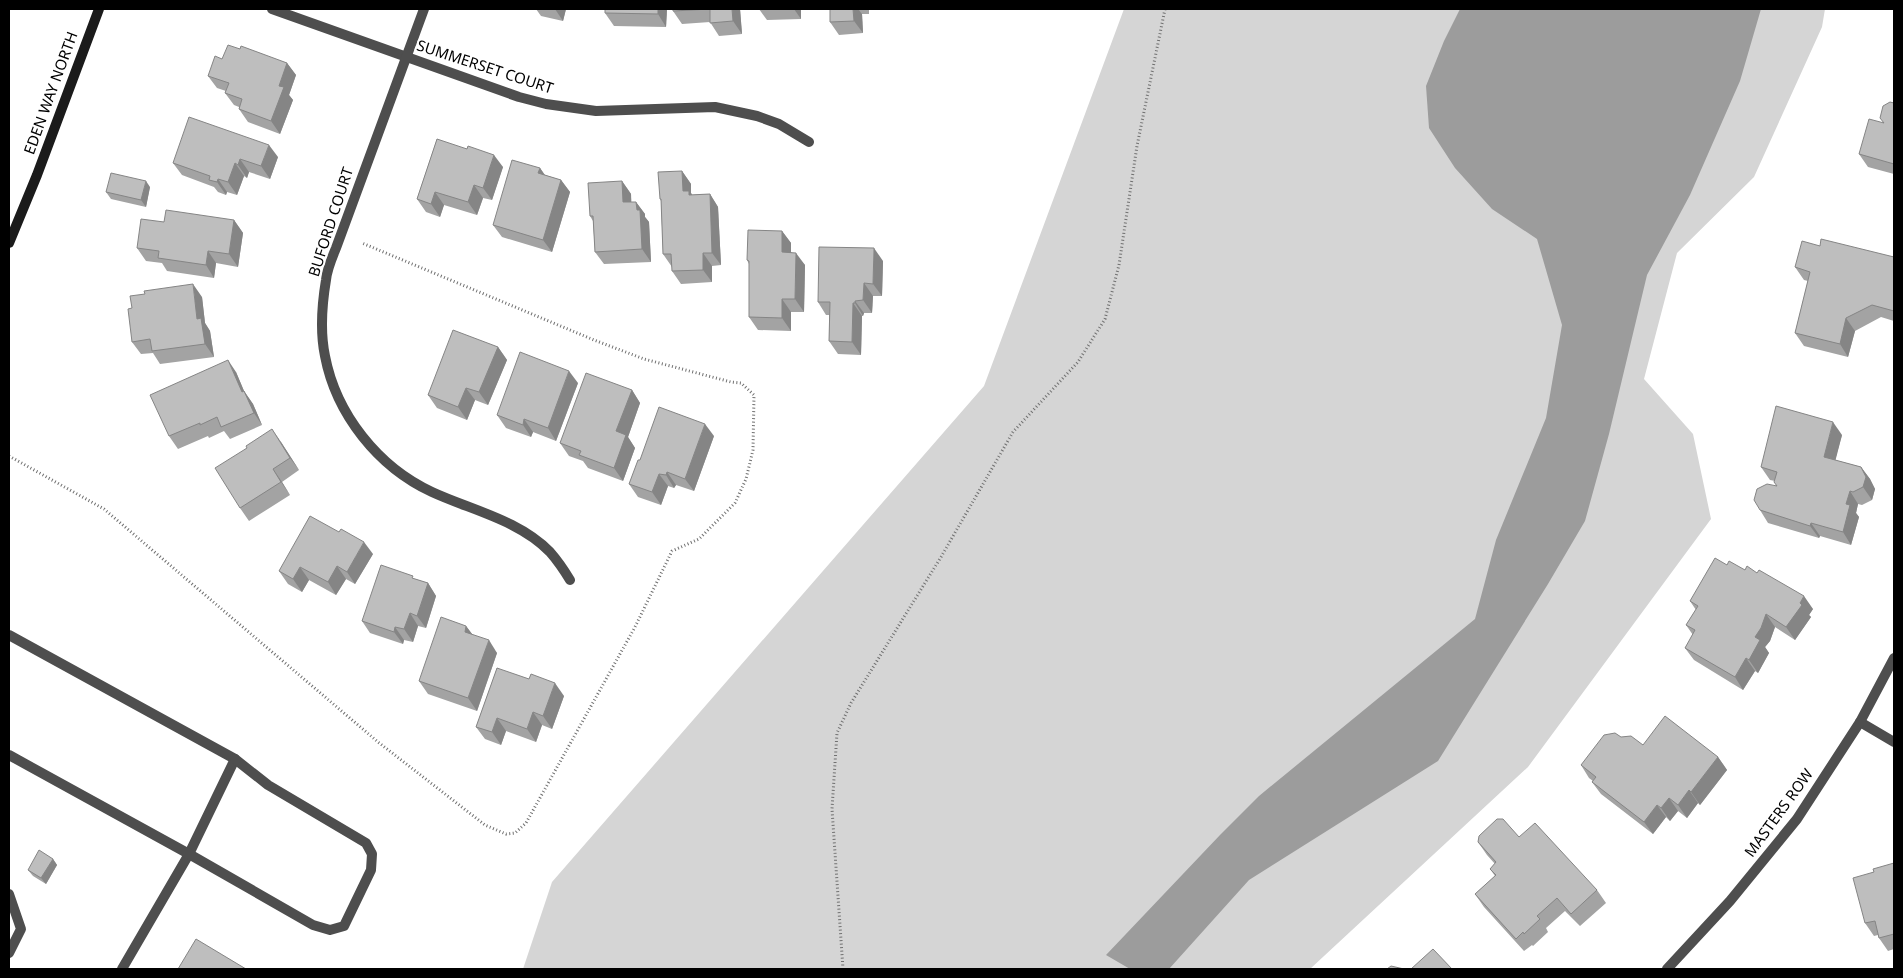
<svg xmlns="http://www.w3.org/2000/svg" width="1903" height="978" viewBox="0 0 1903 978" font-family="'Noto Sans',sans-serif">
<rect width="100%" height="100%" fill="#fff"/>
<polygon fill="#d5d5d5" points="1124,9 1825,9 1822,27 1754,177 1677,253 1644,379 1693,434 1711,519 1528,767 1310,969 523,969 552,882 984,386"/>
<polygon fill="#9c9c9c" points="1460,9 1761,9 1740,81 1690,195 1647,275 1609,434 1585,521 1548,584 1438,761 1249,880 1169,969 1130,969 1106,955 1220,835 1259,796 1475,619 1496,540 1546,418 1562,325 1537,239 1492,209 1455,168 1429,128 1426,86 1444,41"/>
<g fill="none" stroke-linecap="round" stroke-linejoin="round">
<g stroke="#707070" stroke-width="3" stroke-dasharray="1 2.5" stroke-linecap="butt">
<polyline points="9,456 104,509 378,742 485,825 506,834 515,833 526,823 635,627 672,551 699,539 735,503 746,479 753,450 754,395 741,383 731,382 644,359 594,340 362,243"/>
<polyline points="843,969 832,809 837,733 851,703 941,557 1013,432 1078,362 1105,319 1119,265 1137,146 1165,9"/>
</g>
<g stroke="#4e4e4e" stroke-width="10">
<polyline points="9,635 235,759 189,854 122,969"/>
<polyline points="9,755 189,854 313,925 330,930 344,926 371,870 372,854 366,843 268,785 235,759"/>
<polyline points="9,894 21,929 9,953"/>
</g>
<g stroke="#4e4e4e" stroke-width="10">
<polyline points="272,9 519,97 546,104 596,111 715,107 757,116 779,124 809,142"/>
<path d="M424 9 336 248C332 258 327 269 326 280 322 304 320 332 325 356 336 414 378 467 432 492 471 510 519 520 550 552 557 560 564 570 570 580"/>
<polyline points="1860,722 1894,742"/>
<polyline points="1667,969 1730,901 1797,819 1860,722 1894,658"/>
</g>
<polyline stroke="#1b1b1b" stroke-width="10" points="9,243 37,175 99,9"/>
</g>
<g fill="#a3a3a3">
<polygon points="536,9 566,9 563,21 541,16"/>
<polygon points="605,9 667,9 666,27 614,26 605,13"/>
<polygon points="673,9 740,9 742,34 719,36 710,22 682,24 673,11"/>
<polygon points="759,9 801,9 801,19 767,20"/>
<polygon points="830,9 879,9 869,9 869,14 862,14 863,33 839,35 830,22"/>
<polygon points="240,49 287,63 296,75 289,95 293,100 280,134 248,122 239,109 239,107 234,105 225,93 226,91 217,88 208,76 222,59"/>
<polygon points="1894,103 1894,174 1868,167 1859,154 1883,123"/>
<polygon points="437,139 503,167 492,200 483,198 477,215 444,205 440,217 426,212 417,199"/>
<polygon points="278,157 270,179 249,172 247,178 244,176 237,195 227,192 226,195 218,192 214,187 182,175 173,163"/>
<polygon points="540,168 545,175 561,180 570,192 552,252 502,237 493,225"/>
<polygon points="682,171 691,184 691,193 692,195 710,194 718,207 721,265 712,266 712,282 681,284 672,271 672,267 663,254 661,201 660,199"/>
<polygon points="622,181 631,194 631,202 636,202 645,214 645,217 649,222 651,262 604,264 595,252 593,221 590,216"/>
<polygon points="150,187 146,207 111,199 106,192"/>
<polygon points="234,220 243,233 238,267 216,263 214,278 167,271 162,263 146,261 137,248 164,222"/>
<polygon points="782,231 791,243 791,252 805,265 804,312 791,312 791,331 758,330 749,317 749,264 747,260"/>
<polygon points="1820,246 1894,257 1894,321 1881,317 1855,331 1848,357 1804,346 1795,333 1808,281 1804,280 1795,267"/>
<polygon points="883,261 882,296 873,296 872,313 864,313 863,316 862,316 861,355 838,354 829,341 829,315 826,315 818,302"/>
<polygon points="202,297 205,323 210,331 214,357 160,364 153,353 141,354 132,342"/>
<polygon points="498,347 507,360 488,405 475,400 467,420 437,408 428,395"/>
<polygon points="236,372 244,391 253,404 262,425 230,439 224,431 209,438 208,436 178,449 169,436"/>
<polygon points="578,383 556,441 533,432 531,437 506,428 497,415"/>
<polygon points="632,390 640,403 628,437 635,448 623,481 588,468 583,461 569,456 560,443"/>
<polygon points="1842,435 1835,460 1861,467 1870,479 1875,489 1872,500 1862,505 1858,504 1856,513 1859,517 1851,545 1820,536 1819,538 1768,523 1760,510 1777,486 1775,481 1770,480 1761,467"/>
<polygon points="714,436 694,491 676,485 674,488 668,486 661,505 638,497 629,484 640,460"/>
<polygon points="281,442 299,470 282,482 290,495 249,521 240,508"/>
<polygon points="373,554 355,584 346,579 336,595 309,580 302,592 288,584 279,571"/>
<polygon points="1727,565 1813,609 1809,615 1811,617 1795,640 1775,627 1770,641 1765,647 1769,653 1758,673 1755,671 1743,690 1694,660 1685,648 1693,635 1686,625 1696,610 1690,601"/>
<polygon points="415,579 428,583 436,596 426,628 418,626 413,642 404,640 403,644 370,633 362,621"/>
<polygon points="466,626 472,634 497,653 477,711 428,694 419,681"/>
<polygon points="497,668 564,696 552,729 542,725 536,742 506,731 501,745 485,739 476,727"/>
<polygon points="1621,737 1643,745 1718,757 1727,770 1700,805 1698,803 1687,818 1678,811 1670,821 1666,817 1653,834 1601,794 1592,782 1593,781 1589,778 1581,765"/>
<polygon points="1519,837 1597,890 1606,903 1580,926 1565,911 1546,928 1548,932 1533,946 1532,945 1524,951 1484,907 1475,894 1495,876 1490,869 1495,864 1487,855 1478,842"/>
<polygon points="53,859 57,865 46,884 33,876 28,870"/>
<polygon points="1894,864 1894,949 1888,951 1879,938 1878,935 1874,936 1865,923 1874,872"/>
</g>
<g fill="#858585">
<polygon points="555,9 566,9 563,21"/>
<polygon points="658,9 667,9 666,27 658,14"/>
<polygon points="732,9 740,9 742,34 733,21"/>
<polygon points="794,9 801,9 801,19"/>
<polygon points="853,9 858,9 862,14 863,33 854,21"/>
<polygon points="287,63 296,75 289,95 293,100 280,134 271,121 279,86"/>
<polygon points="269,145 278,157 270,179 261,166"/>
<polygon points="494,155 503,167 492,200 483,188"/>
<polygon points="240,159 249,172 247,178 238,165"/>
<polygon points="235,163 244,176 237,195 228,182"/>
<polygon points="540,168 548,180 538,173"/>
<polygon points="682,171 691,184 691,193 698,204 683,191"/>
<polygon points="218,179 227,192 226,195 217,182"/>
<polygon points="561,180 570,192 552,252 543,240"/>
<polygon points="146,181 150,187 146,207 141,200"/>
<polygon points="622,181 631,194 632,215 623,202"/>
<polygon points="474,185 483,198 477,215 468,202"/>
<polygon points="435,192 444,205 440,217 431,204"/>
<polygon points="710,194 718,207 721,265 712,253"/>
<polygon points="636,202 645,214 645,217 649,222 651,262 642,249"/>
<polygon points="234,220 243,233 238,267 229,254"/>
<polygon points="782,231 791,243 791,265 782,252"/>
<polygon points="874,248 883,261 882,296 873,284"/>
<polygon points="208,251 216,263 214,278 206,265"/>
<polygon points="703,253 712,266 712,282 703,270"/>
<polygon points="796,253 805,265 804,312 795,299"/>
<polygon points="864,283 873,296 872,313 863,300"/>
<polygon points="193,284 202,297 205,323 210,331 214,357 205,344 197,319"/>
<polygon points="782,299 791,312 791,331 782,318"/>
<polygon points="855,301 864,313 863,316 855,303"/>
<polygon points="853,303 862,316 861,355 852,342"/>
<polygon points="1846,318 1855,331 1848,357 1840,344"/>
<polygon points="498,347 507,360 488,405 479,392"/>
<polygon points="228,360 236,372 244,391 253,404 262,425 254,413 242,392"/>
<polygon points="569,371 578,383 556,441 548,428"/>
<polygon points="466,388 475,400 467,420 458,407"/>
<polygon points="632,390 640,403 628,437 635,448 623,481 614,468 616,431"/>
<polygon points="524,419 533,432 531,437 523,425"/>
<polygon points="1833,422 1842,435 1833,470 1824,457"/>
<polygon points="705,424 714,436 694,491 685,479"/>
<polygon points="272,429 281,442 299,470 290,458"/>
<polygon points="1861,467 1870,479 1875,489 1872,500 1863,487"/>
<polygon points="273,469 282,482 290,495 281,482"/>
<polygon points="667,472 676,485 674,488 666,475"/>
<polygon points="659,474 668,486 661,505 652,492"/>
<polygon points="1850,491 1858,504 1856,513 1859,517 1851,545 1843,532 1846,504"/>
<polygon points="1811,523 1820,536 1819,538 1810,526"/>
<polygon points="364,542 373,554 355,584 347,572"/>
<polygon points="337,566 346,579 336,595 328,582"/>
<polygon points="300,567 309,580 302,592 293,579"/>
<polygon points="428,583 436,596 426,628 417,616"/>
<polygon points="1804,596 1813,609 1809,615 1811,617 1795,640 1786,627"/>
<polygon points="410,613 418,626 413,642 404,629"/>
<polygon points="1766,614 1775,627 1770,641 1765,647 1769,653 1758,673 1749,660 1755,637"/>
<polygon points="466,626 475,638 465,632"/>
<polygon points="395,627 404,640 403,644 394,632"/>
<polygon points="489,640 497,653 477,711 468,698"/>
<polygon points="1746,658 1755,671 1743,690 1735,677"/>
<polygon points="555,683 564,696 552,729 543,716"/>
<polygon points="533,712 542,725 536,742 527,729"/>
<polygon points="497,718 506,731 501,745 492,732"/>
<polygon points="1718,757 1727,770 1700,805 1691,792"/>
<polygon points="1689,790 1698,803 1687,818 1678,805"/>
<polygon points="1669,798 1678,811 1670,821 1661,808"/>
<polygon points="1657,805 1666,817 1653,834 1644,822"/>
<polygon points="53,859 57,865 46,884 41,878"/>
</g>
<g fill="#bebebe" stroke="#858585">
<polygon points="605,9 658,9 658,14 605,13"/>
<polygon points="673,9 710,9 673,11"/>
<polygon points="710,9 732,9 733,21 710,23"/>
<polygon points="830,9 853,9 854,21 830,22"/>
<polygon points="228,45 240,49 241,46 287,63 279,86 284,87 271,121 239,109 242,99 225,93 229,83 208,76 215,56 222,59"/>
<polygon points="1890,102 1894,103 1894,164 1859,154 1869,119 1884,123 1880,118 1883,106"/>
<polygon points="189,117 269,145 261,166 240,159 238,165 235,163 228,182 218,179 217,182 209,180 210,176 173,163"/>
<polygon points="437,139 467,149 468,146 494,155 483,188 474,185 468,202 435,192 431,204 417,199"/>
<polygon points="512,160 540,168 538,173 561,180 543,240 493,225"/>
<polygon points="682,171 683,191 689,191 689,195 710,194 712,253 703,253 703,270 672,271 671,254 663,254 661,199 660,199 658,172"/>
<polygon points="111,173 146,181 141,200 106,192"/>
<polygon points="622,181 623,202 636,202 637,210 640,210 642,249 595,252 593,216 590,216 588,183"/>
<polygon points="166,210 234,220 229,254 208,251 206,265 158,258 159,251 137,248 141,219 164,222"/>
<polygon points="748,230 782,231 782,252 796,253 795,299 782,299 782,318 749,317 749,261 747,260"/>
<polygon points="1821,239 1894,257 1894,311 1872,305 1846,318 1840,344 1795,333 1810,272 1795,267 1802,241 1820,246"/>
<polygon points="819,247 874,248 873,284 864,283 863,300 855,301 855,303 853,303 852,342 829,341 830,302 818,302"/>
<polygon points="193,284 197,319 201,318 205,344 152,351 150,339 132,342 128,309 132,308 130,296 145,294 144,291"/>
<polygon points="453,330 498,347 479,392 466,388 458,407 428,395"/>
<polygon points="520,352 569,371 548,428 524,419 523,425 497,415"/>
<polygon points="228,360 242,392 244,391 254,413 221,427 217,417 200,425 200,423 169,436 150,395"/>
<polygon points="586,373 632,390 616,431 626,435 614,468 579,455 581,451 560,443"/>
<polygon points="1776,406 1833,422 1824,457 1861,467 1866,477 1863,487 1853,492 1850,491 1846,504 1850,505 1843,532 1811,523 1810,526 1760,510 1754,500 1757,489 1767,484 1777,486 1774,482 1777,472 1761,467"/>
<polygon points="659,407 705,424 685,479 667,472 666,475 659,474 652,492 629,484 638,460 640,460"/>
<polygon points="272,429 290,458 273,469 281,482 240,508 215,468 247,448 246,446"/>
<polygon points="310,516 339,532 341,529 364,542 347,572 337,566 328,582 300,567 293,579 279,571"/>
<polygon points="1715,558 1727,565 1729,561 1745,570 1747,566 1757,573 1759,570 1804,596 1800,603 1802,605 1786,627 1766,614 1761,628 1755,637 1760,640 1749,660 1746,658 1735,677 1685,648 1695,630 1686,625 1698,606 1690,601"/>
<polygon points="381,565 413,576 412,578 428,583 417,616 410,613 404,629 395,627 394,632 362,621"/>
<polygon points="441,617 466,626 465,632 489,640 468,698 419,681"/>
<polygon points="497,668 529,679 531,674 555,683 543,716 533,712 527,729 497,718 492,732 476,727"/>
<polygon points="1665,716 1718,757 1691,792 1689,790 1678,805 1669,798 1661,808 1657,805 1644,822 1592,782 1596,777 1581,765 1604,735 1615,733 1621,737 1631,736 1643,745"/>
<polygon points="1497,819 1503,819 1519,837 1535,823 1597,890 1571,914 1557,898 1537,916 1540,919 1524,934 1523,932 1516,939 1475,894 1496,875 1490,869 1496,862 1478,842 1479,836"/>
<polygon points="39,850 53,859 41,878 28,870"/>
<polygon points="1894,863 1894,934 1879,938 1875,921 1865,923 1853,878 1874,872 1873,869"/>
<polygon points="196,939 246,969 178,969"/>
<polygon points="1433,949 1452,969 1411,969"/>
<polygon points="1391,966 1404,969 1387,969"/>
</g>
<g text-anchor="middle" stroke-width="4" stroke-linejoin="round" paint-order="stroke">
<g font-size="15" fill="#000" stroke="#fff">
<text transform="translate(485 67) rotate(18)" y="5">SUMMERSET COURT</text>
<text transform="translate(51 93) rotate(-70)" y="5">EDEN WAY NORTH</text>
<text transform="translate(331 222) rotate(-72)" y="5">BUFORD COURT</text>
<text transform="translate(1779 813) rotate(-54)" y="5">MASTERS ROW</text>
</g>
</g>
<rect width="1903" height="978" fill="none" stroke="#000000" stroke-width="20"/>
</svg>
